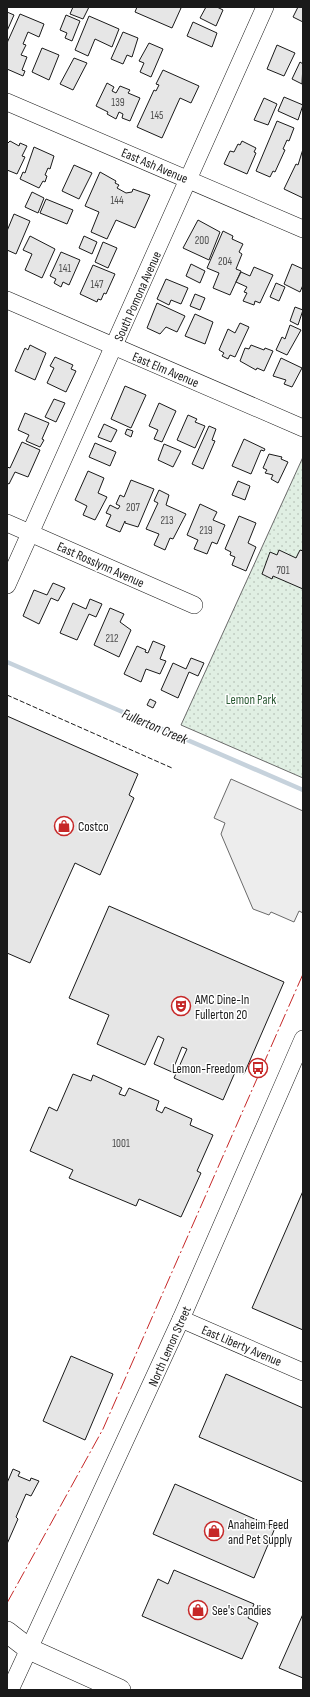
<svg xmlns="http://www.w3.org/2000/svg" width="310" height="1697" viewBox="0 0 310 1697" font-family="'Sofia Sans Condensed',sans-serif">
<defs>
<pattern id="park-dots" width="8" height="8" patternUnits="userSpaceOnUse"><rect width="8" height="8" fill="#e0efe3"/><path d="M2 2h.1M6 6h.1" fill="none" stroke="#c0ccc2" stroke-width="1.8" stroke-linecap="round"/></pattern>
</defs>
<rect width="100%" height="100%" fill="#fff"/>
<polygon fill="url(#park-dots)" stroke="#6a6a6a" points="303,457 303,778 181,725"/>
<polygon fill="#ededed" stroke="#6a6a6a" points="231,779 303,811 303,913 299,911 294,922 271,912 269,915 253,909 221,834 225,823 214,818"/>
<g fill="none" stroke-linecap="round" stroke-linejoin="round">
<polyline stroke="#c6d2dc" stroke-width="4.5" points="7,662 303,790"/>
</g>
<g fill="#e6e6e6" stroke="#1a1a1a">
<polygon points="73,7 89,7 83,19 70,14"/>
<polygon points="137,7 178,7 181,8 172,28 135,12"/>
<polygon points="206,7 217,7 223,10 216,26 200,18"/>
<polygon points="298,7 303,7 303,22 293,17"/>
<polygon points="7,12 14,15 7,31"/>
<polygon points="20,14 44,24 39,37 28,32 23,44 26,45 21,55 27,57 22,70 25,71 23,76 7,69 7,43"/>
<polygon points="66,15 80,21 72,41 65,38 67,33 60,30"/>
<polygon points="89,16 119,29 112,47 95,39 88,56 75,50"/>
<polygon points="193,22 217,33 212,47 187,36"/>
<polygon points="123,32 138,38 132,57 127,55 123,64 111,59"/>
<polygon points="149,43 163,49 151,77 140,72 144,63 139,61"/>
<polygon points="277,45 295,53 284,76 267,69"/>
<polygon points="42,48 59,55 49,80 32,72"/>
<polygon points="74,58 87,63 73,90 60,84"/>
<polygon points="300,62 303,64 302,84 292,79"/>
<polygon points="163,70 199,86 191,103 180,98 162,138 137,127 154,90 156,91 159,85 156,84"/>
<polygon points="107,83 114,87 112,91 116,93 120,86 130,90 128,93 140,98 130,121 122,118 123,114 119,112 116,119 107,114 108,112 96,106"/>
<polygon points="284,97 303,105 298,120 278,111"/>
<polygon points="264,98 277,104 268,125 254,120"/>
<polygon points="277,121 294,128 289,141 287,140 283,149 285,150 275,172 273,171 270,177 256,171"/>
<polygon points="10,141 19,146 20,143 27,146 22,156 25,157 17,174 7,170 7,144"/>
<polygon points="242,141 256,148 254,152 256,153 247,174 224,164 230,151 234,152 238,144 240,145"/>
<polygon points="34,147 54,156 50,169 48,168 45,175 47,176 45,182 43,181 39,188 20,179 23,172 25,173"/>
<polygon points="303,149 303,198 284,189 296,164 298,165"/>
<polygon points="74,165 92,173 79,199 62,191"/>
<polygon points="100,172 116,181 115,183 119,185 117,188 126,193 132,192 133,189 150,195 135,228 116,220 107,239 91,232 99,212 85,206"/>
<polygon points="32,192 44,198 38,213 25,207"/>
<polygon points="46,199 73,210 67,224 40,213"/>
<polygon points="14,214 30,221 16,254 7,250 7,231"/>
<polygon points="198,220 220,232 209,260 183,248"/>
<polygon points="223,231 233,236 232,239 243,244 239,252 242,254 236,269 241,271 230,295 213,288 219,273 207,268"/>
<polygon points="30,236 55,249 42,278 25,270 32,254 23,250"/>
<polygon points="84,236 97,242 92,254 79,248"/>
<polygon points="103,242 117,248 108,268 95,262"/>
<polygon points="61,252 80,260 69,285 63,282 61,287 54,283 56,279 50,276"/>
<polygon points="191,264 205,271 200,283 186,276"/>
<polygon points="292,264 303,269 303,285 300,292 284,284"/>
<polygon points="93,265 115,274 106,294 104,293 101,300 98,299 97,302 80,294"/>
<polygon points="254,267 273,275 260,303 255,301 254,305 243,301 247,293 244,292 247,287 236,282 241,272 250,276"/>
<polygon points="166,279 188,288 181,304 171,300 169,305 157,299"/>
<polygon points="276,283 285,287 279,301 270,297"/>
<polygon points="195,294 205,298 200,310 190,306"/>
<polygon points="157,303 185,316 177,332 166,327 160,334 147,328"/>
<polygon points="295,307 303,310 298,325 290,321"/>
<polygon points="195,314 213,322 205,344 185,336"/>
<polygon points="240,323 249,327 235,357 230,355 228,359 222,356 224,353 219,350 228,329 235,333"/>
<polygon points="290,325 301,330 287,355 276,350 282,337 285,339"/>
<polygon points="30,345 46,353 35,380 15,371 25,348 28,350"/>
<polygon points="251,345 264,350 265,348 273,351 264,371 257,368 256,370 240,361 245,348 249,349"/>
<polygon points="55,357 73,365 71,369 76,371 66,392 47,383 54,368 50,366"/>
<polygon points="281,358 302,368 292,387 284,384 286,380 273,376"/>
<polygon points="125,386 146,395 131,428 111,419"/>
<polygon points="54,399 65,403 56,422 45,417"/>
<polygon points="159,403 176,411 162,442 154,439 158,430 149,426"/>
<polygon points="25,413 49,423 42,439 44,440 40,447 26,441 29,435 18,430"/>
<polygon points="188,415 197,419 195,422 205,426 195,448 177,440"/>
<polygon points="104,424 117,430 111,442 98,437"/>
<polygon points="209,426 216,429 212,440 215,441 203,469 192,464"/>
<polygon points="127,429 133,431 131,437 125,434"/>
<polygon points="244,439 265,449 264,451 261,450 251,474 232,466"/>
<polygon points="22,442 40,450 28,477 15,472 9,484 7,483 7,467 10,468"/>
<polygon points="95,443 116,452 110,466 89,457"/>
<polygon points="164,444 181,451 173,467 158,460"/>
<polygon points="269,454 282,457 281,459 288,462 278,483 271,479 273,475 265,473 267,470 263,468"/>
<polygon points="88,471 104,478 98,493 107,497 95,520 83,515 87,506 75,500"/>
<polygon points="131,480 154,489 138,527 125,523 125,521 120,532 106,526 111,515 106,513 110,505 118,509 120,506 116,504 120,495 124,497"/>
<polygon points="238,481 250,486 245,500 232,495"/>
<polygon points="159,490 169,495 166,505 186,514 173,539 170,538 165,550 154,545 159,534 146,529 158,503 154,501"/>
<polygon points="200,504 217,512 213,520 225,525 217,544 212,542 207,554 194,549 198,540 187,535"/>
<polygon points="239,516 256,523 248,543 256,547 246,571 232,565 235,557 230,555 231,552 225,549"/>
<polygon points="279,550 296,558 300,550 303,551 303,589 273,576 272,579 262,574 270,552 277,555"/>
<polygon points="53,583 65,588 58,601 51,598 39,624 23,616 34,590 47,595"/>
<polygon points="90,599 102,604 96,617 89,614 77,640 60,633 73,603 86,609"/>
<polygon points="110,608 124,614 120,622 131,630 119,657 94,645"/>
<polygon points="153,641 165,646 160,659 166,661 160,674 146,669 141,682 124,674 137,646 146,650 145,652 148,653"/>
<polygon points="191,658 204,663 198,676 189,672 178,698 161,690 173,663 186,669"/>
<polygon points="150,699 156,702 153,708 147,705"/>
<polygon points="7,716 138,774 129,795 134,798 100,875 75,863 30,963 7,953"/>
<polygon points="109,906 284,982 244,1074 236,1070 223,1100 174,1078 187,1049 182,1047 172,1072 154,1064 164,1039 158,1036 145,1065 97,1044 109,1015 69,998"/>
<polygon points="73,1074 91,1081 93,1075 122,1088 119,1094 125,1096 129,1088 159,1101 156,1110 162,1113 165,1107 192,1119 190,1125 213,1135 197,1171 201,1173 181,1217 139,1199 136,1206 69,1178 73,1170 30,1151 49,1107 57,1111"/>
<polygon points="303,1191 303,1330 252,1308"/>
<polygon points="71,1356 113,1374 85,1440 43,1421"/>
<polygon points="226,1374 303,1408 303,1482 199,1437"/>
<polygon points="13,1469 20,1472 18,1476 30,1481 31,1478 39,1481 31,1496 26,1494 16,1517 18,1519 7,1544 7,1483"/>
<polygon points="175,1484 275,1528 254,1578 153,1534"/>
<polygon points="174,1570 254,1604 248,1618 258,1623 242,1659 142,1616 158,1579 168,1584"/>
<polygon points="303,1614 303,1678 279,1668"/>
</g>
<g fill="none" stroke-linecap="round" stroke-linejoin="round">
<defs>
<g id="minor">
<polyline points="7,102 303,229"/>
<polyline points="7,300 303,428"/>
<polyline points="7,523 194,605"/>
<polyline points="7,585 265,7"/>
<polyline points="181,1319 303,1372"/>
<polyline points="10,1690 181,1319 303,1039"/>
</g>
<polyline id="major" points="7,1632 29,1649 120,1690"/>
</defs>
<use href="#minor" stroke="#1a1a1a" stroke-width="18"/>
<use href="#major" stroke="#1a1a1a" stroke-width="22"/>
<use href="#minor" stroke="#fff" stroke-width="17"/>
<use href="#major" stroke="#fff" stroke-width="21"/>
<polyline stroke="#1a1a1a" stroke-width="1" stroke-dasharray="5 2" stroke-linecap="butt" points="7,695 172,768"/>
<polyline stroke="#c62828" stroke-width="1" stroke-dasharray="14 3 2 3" stroke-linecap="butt" points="7,1603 103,1429 303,974"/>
</g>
<defs>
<symbol id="shop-ring" viewBox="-11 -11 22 22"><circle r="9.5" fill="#fff" stroke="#c62828" stroke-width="1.5"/><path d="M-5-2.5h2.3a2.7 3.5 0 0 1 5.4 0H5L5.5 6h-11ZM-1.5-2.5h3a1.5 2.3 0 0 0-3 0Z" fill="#c62828"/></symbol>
<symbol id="theatre-ring" viewBox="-11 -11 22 22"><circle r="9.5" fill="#fff" stroke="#c62828" stroke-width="1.5"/><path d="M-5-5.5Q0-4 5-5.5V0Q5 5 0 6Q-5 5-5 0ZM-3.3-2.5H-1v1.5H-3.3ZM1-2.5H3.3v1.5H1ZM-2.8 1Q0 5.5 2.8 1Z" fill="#c62828"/></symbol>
<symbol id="bus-ring" viewBox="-11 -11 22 22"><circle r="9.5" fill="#fff" stroke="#c62828" stroke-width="1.5"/><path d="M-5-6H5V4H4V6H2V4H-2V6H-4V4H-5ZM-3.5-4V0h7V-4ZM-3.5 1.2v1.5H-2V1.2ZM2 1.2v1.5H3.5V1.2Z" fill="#c62828"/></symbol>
</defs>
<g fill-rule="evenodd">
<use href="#shop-ring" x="53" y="815" width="22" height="22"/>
<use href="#theatre-ring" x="170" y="995" width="22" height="22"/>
<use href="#bus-ring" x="247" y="1057" width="22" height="22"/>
<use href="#shop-ring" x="203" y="1520" width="22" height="22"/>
<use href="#shop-ring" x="187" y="1599" width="22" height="22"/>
</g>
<g text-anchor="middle" stroke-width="3" stroke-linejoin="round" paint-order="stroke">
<g font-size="11" fill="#4d4d4d">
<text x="118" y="106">139</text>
<text x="157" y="119">145</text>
<text x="117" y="204">144</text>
<text x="202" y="244">200</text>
<text x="225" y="265">204</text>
<text x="65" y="272">141</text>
<text x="97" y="288">147</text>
<text x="133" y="511">207</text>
<text x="167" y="524">213</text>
<text x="206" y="534">219</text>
<text x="283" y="574">701</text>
<text x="112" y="642">212</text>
<text x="121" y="1147">1001</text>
</g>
<g font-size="13" fill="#1a1a1a" stroke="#fff">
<text transform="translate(155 165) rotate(23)" y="5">East Ash Avenue</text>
<text transform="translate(137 296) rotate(-66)" y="5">South Pomona Avenue</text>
<text transform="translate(166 369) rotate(23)" y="5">East Elm Avenue</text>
<text transform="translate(101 564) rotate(24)" y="5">East Rosslynn Avenue</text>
<text transform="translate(242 1345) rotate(23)" y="5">East Liberty Avenue</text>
<text transform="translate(169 1346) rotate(-66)" y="5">North Lemon Street</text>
</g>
<g font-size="13" fill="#2b5a34" stroke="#fff">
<text x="251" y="704">Lemon Park</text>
</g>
<g font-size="13" fill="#1a1a1a" stroke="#fff" text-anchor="start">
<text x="78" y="831">Costco</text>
<text x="195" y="1004">AMC Dine-In<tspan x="195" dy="15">Fullerton 20</tspan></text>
<text x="244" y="1073" text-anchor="end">Lemon-Freedom</text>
<text x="228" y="1529">Anaheim Feed<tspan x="228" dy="15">and Pet Supply</tspan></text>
<text x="212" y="1615">See's Candies</text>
</g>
<g font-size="14" font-style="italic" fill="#1a1a1a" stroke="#fff">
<text transform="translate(155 726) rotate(23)" y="5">Fullerton Creek</text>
</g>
</g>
<rect width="310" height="1697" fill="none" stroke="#1a1a1a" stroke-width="16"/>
</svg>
